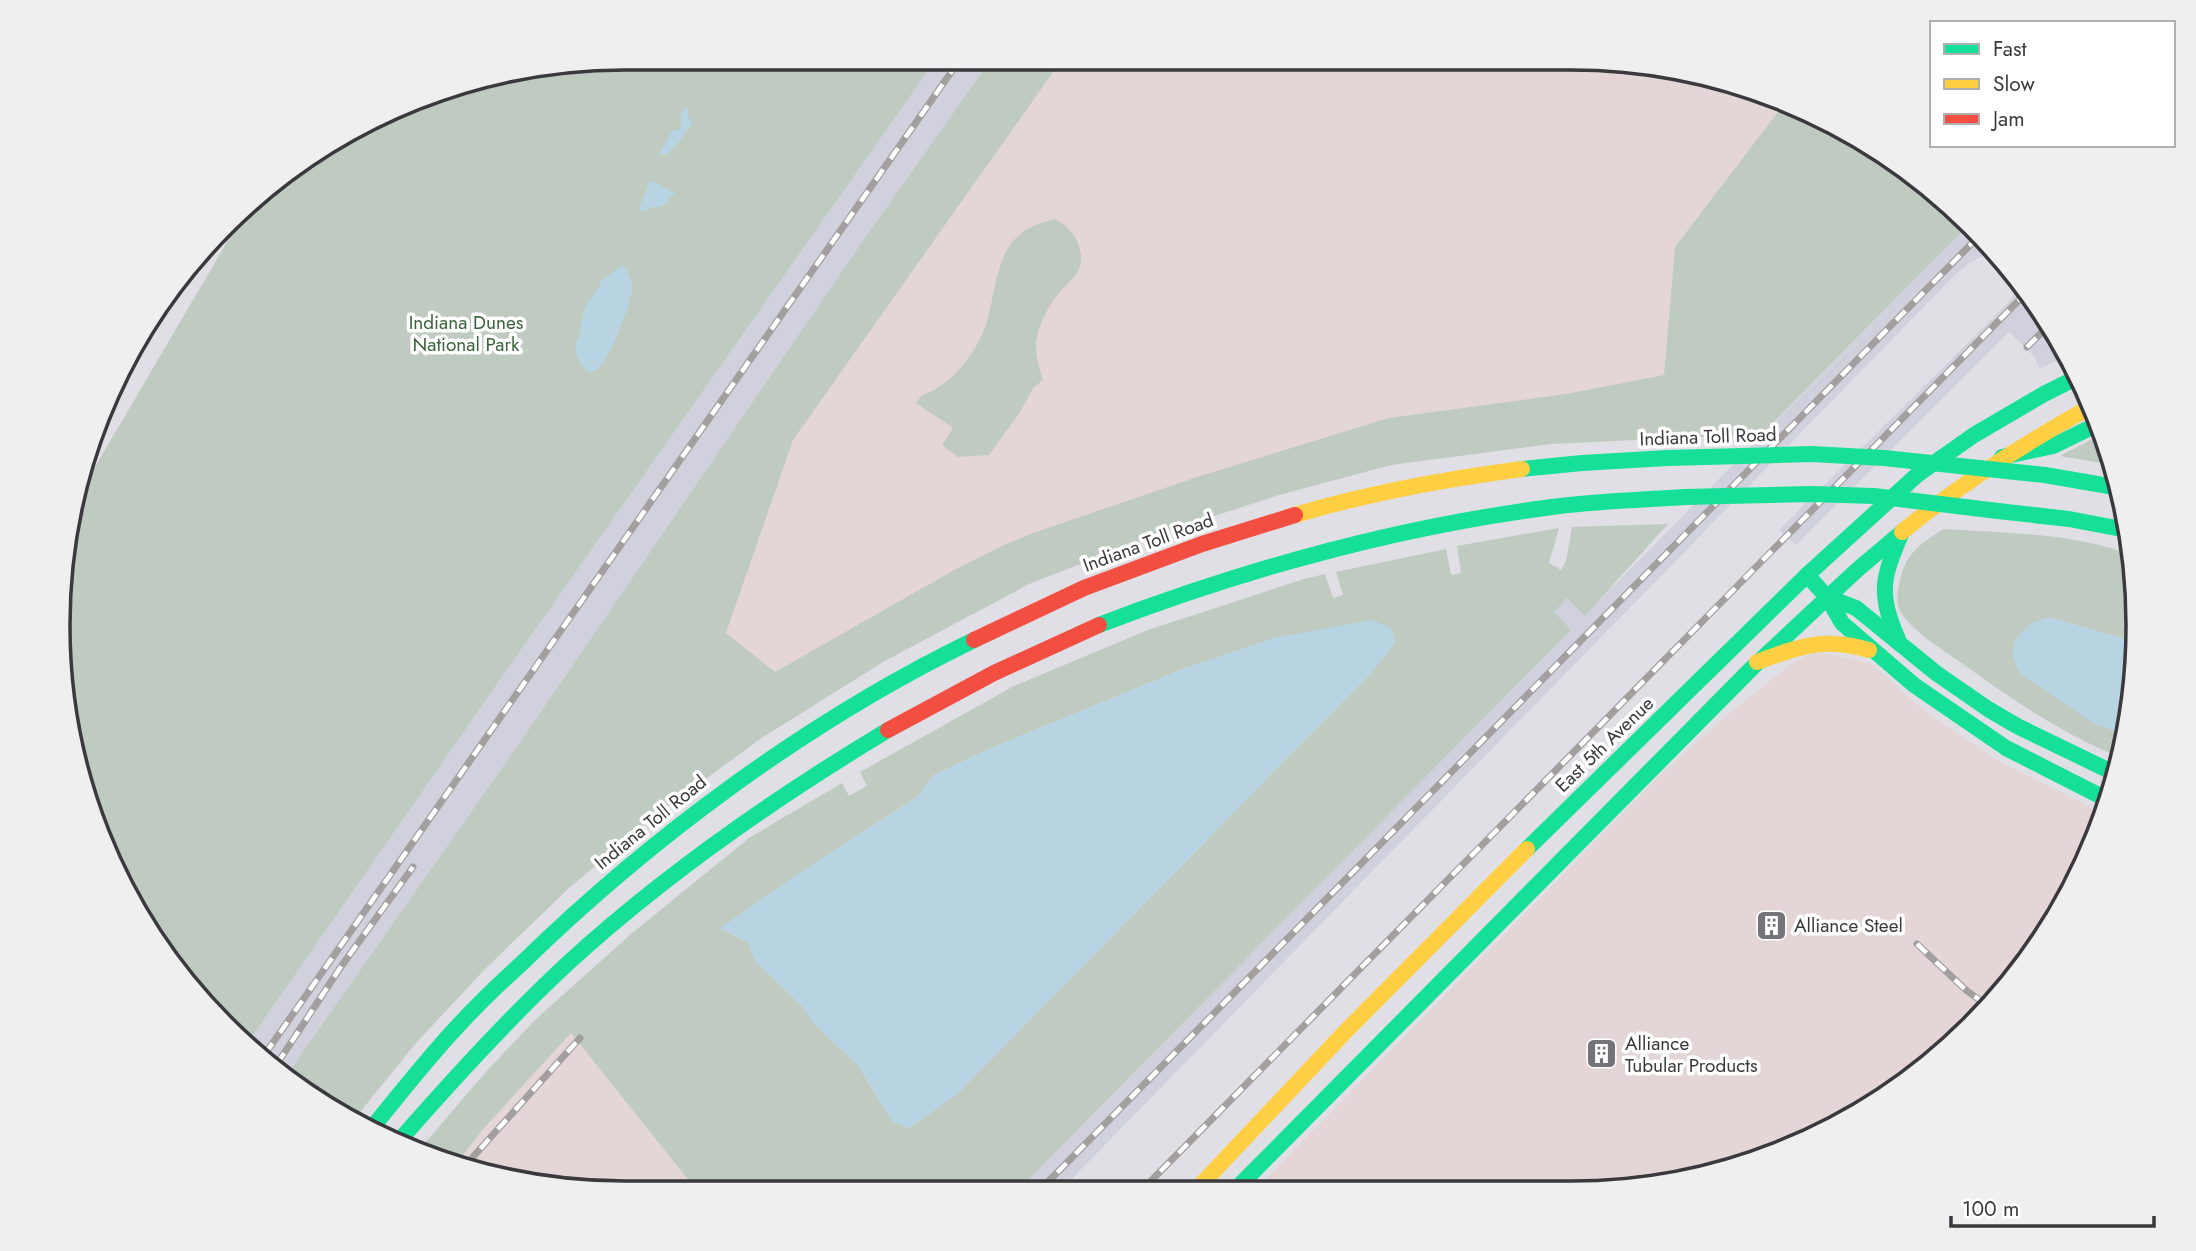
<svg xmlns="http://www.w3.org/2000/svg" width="2196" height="1251" viewBox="0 0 2196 1251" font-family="Jost,sans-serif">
<rect width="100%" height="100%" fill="#dfdfe5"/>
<g fill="#d0d1dc">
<polygon points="937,58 992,58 860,245 516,748 288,1073 249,1041 497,684"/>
<polygon points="1969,225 1993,250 1968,264 1954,276 1061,1190 1017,1191 1571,630 1553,612 1567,598 1585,615"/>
<polygon points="2023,284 2068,355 2040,369 2034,356 2009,332 1796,545 1779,530 2004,307"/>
</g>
<g fill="#e4d6d6">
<polygon points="1063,58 1607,59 1718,77 1784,104 1675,247 1664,375 1566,394 1004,545 956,569 775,673 725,633 793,440"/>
<polygon points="1816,651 1872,664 1928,714 2000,762 2083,803 2104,818 2062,910 1972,1027 1886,1098 1753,1163 1644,1188 1255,1190 1663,772 1726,716 1790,665"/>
<polygon points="571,1032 698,1192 589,1192 478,1174 456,1164 485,1127"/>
</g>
<g fill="#bfcac1" fill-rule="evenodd">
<polygon points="626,58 937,58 497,684 249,1041 198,1000 101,842 59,662 75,501 230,237 228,231 280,175 443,88"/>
<polygon points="992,58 1063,58 793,440 726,633 775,672 956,569 1004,545 1036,532 1194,478 1389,418 1566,394 1664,375 1675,247 1784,104 1855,134 1945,199 1969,225 1762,434 1550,444 1391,465 1279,495 1153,536 1029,584 883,662 760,739 654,817 568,889 485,969 416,1043 352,1122 341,1117 288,1073 516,748 860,245"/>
<path d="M1054 219C1073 227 1089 252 1077 273 1073 280 1064 286 1059 293 1049 305 1040 322 1037 337 1034 352 1039 366 1043 380L1033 388 1020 412 989 455 958 457 942 445 953 428 916 403 922 395C954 385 982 346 989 314 995 290 997 257 1016 238 1027 226 1039 224 1054 219Z"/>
<polygon points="2102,434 2114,465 2060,456"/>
<path d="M1668 524 1585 616 1567 598 1554 612 1571 630 1017 1191 698 1192 571 1033 485 1127 456 1164 420 1149 484 1074 535 1020 631 934 749 838 842 783 849 796 867 786 860 772 1014 686 1148 630 1304 579 1325 574 1333 598 1343 595 1336 572 1446 549 1451 575 1461 573 1457 546 1559 528 1549 563 1561 570 1566 561 1572 527ZM1188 667 1371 673 957 1094 909 1128 892 1121 858 1065 815 1025 802 1006 755 961 749 943 721 929 795 876 917 797 934 775 989 749Z"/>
<path d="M1943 529C2006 533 2072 533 2132 555L2137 589 2135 642 2048 617 2093 723 2125 734 2120 757C2063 735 2012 699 1963 664 1945 651 1907 629 1899 608 1896 600 1898 589 1900 581 1906 552 1920 545 1943 529Z"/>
</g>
<g fill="#b8d3e2">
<polygon points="688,108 688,116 692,123 679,142 667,154 659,154 672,131 678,130 682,125 681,116 684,109"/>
<polygon points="650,180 675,193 661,207 653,207 642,212 639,208"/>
<path d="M622 265C628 270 631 277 632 285 635 296 609 360 599 368 596 371 592 371 589 373 581 366 573 354 576 343 577 340 580 337 580 333 581 323 583 310 589 301 593 293 599 291 600 282Z"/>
<polygon points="2048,617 2135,642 2133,700 2125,734 2093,723 2020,673 2013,658 2015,639 2030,624"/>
<polygon points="1372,620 1392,629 1395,643 1371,673 957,1094 909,1128 892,1121 858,1065 815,1025 802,1006 755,961 749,943 720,928 795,876 917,797 934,775 989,749 1188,667 1274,638"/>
</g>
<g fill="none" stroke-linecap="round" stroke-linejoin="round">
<g stroke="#16e098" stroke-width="16">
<polyline points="2002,457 2053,446 2098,424"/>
<polyline points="1522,469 1582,463 1667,458"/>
<polyline points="2045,475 2120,488"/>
<polyline points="1998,511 2069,519 2127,530"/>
<polyline points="1807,575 1827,597 1842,623 1914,685 2006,748 2110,801"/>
<polyline points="1827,597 1856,608 1936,673 1988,709 2017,726 2116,774"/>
<path d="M1099 625C1245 569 1396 527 1552 507 1596 501 1641 500 1685 497"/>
<path d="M1898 639C1877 593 1883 577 1902 532"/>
<polyline points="1527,849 1807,575 1917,475 1974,435 2044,394 2080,376"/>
<path d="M371 1129C399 1095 426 1060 456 1028 476 1006 498 985 520 965 651 837 809 720 974 640"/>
<path d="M399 1141C453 1079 507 1020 567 964 665 874 775 798 888 730"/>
<polyline points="1235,1190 1752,668 1857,570 1902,532"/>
</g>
<g stroke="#ffcf43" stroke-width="16">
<path d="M1295 515C1369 493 1446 479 1522 469"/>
<path d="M1902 532C1961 483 2025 443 2092 406"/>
<path d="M1757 662C1801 646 1822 637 1869 650"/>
<polyline points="1196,1190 1346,1031 1527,849"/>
</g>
<g stroke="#f24e42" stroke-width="16">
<polyline points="974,640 1084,588 1202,544 1295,515"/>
<polyline points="888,730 994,673 1099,625"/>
</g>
<defs>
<g id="rail">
<polyline points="2027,347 2049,325"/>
<polyline points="1917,944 1967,991 1988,1006"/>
<polyline points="265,1054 961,58"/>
<polyline points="277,1064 340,968 413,867"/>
<polyline points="463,1168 580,1038"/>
<polyline points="1142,1190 2028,291"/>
<polyline points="1039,1191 1979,236"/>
</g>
</defs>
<use href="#rail" stroke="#a49f9f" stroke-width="7"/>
<use href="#rail" stroke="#fff" stroke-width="4.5" stroke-dasharray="13" stroke-linecap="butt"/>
<g stroke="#16e098" stroke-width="16">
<polyline points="1667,458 1812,454 1884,458 2045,475"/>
<polyline points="1685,497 1812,494 1874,496 1998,511"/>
</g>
</g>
<defs>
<symbol id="building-square" viewBox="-11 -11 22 22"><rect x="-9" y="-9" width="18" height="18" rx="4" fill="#747478" stroke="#fff"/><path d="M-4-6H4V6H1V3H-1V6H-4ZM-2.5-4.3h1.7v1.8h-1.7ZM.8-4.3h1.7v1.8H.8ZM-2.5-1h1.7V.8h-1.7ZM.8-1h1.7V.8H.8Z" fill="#fff"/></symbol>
</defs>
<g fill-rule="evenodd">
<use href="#building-square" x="1754" y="908" width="35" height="35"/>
<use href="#building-square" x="1584" y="1036" width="35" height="35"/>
</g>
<g text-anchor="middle" stroke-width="7" stroke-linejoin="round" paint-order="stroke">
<g font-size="19" fill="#3a633b" stroke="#fff">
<text x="466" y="329">Indiana Dunes<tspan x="466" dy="22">National Park</tspan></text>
</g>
<g font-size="19" fill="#3a3a3e" stroke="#fff">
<text transform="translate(1708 436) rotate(-2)" y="7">Indiana Toll Road</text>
<text transform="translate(1148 542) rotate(-20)" y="7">Indiana Toll Road</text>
<text transform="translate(1604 744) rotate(-44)" y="7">East 5th Avenue</text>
<text transform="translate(650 822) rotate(-39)" y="7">Indiana Toll Road</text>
</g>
<g font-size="19" fill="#3a3a3e" stroke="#fff" text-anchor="start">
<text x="1794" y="932">Alliance Steel</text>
<text x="1625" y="1050">Alliance<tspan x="1625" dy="22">Tubular Products</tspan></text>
</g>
</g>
<path d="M0 0H2196V1251H0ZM625 70H1571A555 555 0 0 1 2126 625V626A555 555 0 0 1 1571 1181H625A555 555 0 0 1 70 626V625A555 555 0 0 1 625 70Z" fill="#efeff0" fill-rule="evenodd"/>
<path fill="none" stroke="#3a3a3e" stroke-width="3.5" d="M625 70H1571A555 555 0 0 1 2126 625V626A555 555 0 0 1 1571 1181H625A555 555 0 0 1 70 626V625A555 555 0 0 1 625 70Z"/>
<rect x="1930" y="21" width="245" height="126" fill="#ffffff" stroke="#b0b0b2" stroke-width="2"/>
<rect x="1944" y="44" width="35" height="10" fill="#16e098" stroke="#b0b0b2" stroke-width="2"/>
<text x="1993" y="56" font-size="21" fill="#3a3a3e">Fast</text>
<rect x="1944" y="79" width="35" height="10" fill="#ffcf43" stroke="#b0b0b2" stroke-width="2"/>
<text x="1993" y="91" font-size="21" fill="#3a3a3e">Slow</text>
<rect x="1944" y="114" width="35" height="10" fill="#f24e42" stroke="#b0b0b2" stroke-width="2"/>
<text x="1993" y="126" font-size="21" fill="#3a3a3e">Jam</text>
<path d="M1951 1216v10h203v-10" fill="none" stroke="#3a3a3e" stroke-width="3.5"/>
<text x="1962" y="1216" font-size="21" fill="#3a3a3e" stroke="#ffffff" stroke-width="5" paint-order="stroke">100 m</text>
</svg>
